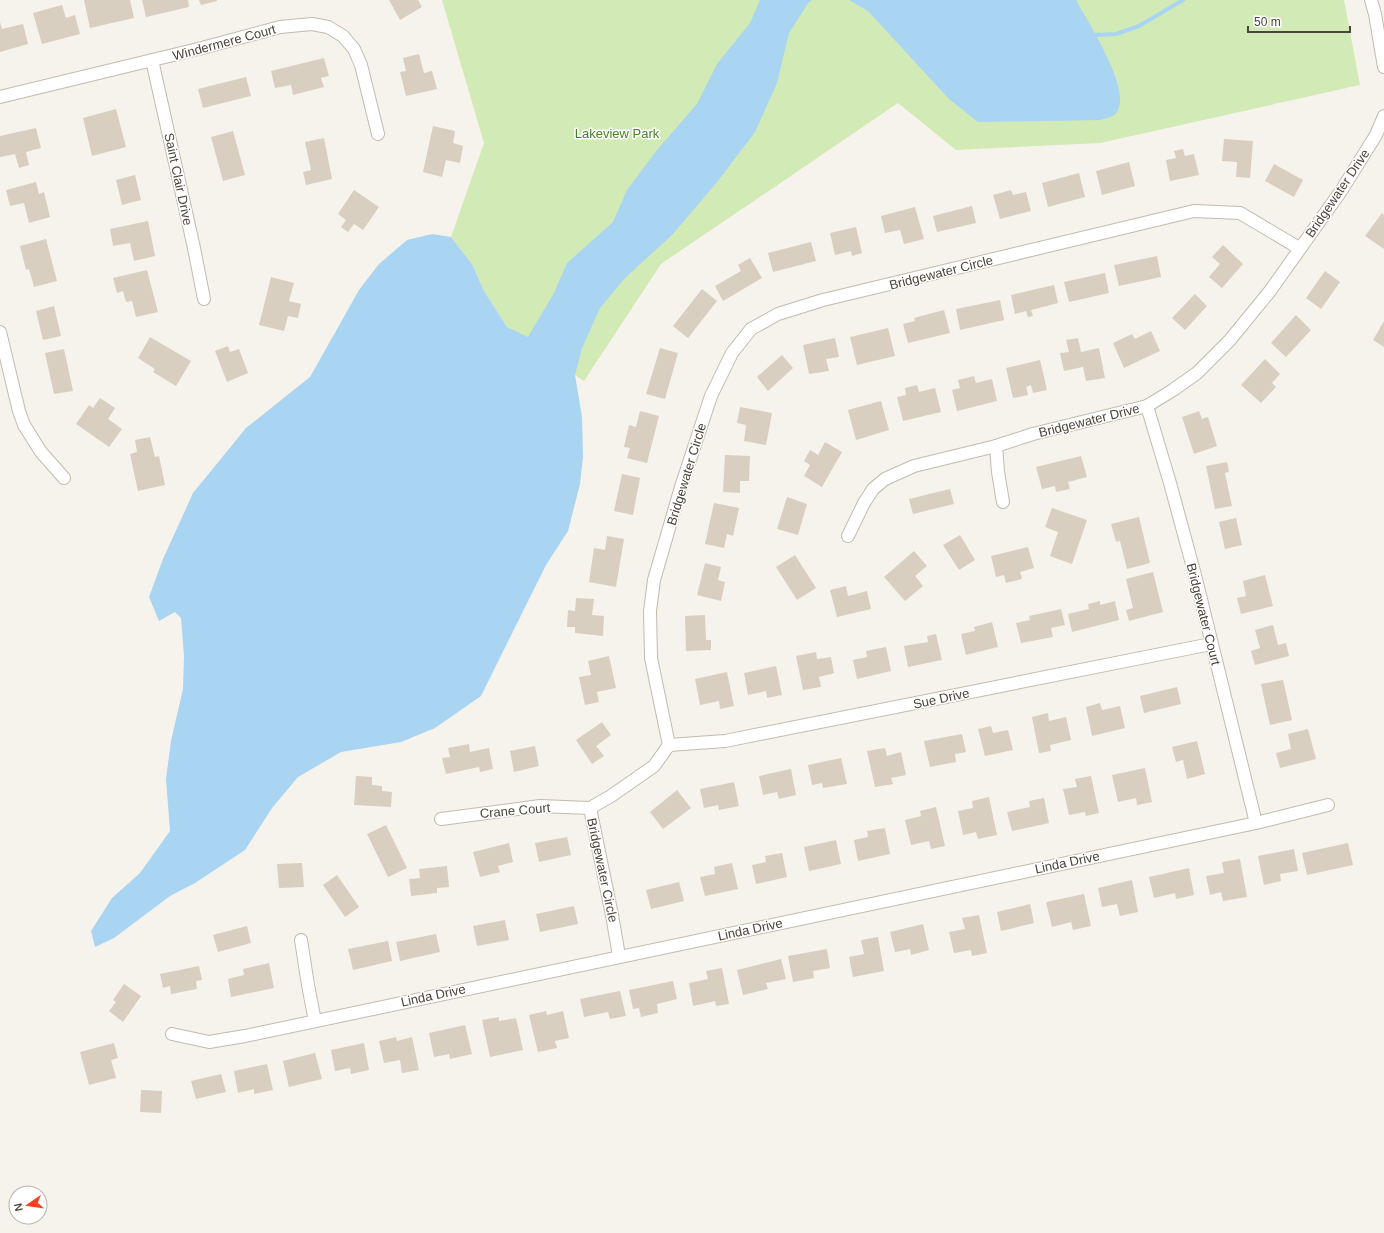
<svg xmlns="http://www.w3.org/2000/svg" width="1384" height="1233" viewBox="0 0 1384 1233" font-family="Helvetica,sans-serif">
<rect width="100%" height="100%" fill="#f6f3ec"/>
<polygon fill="#d2eab5" points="442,0 1344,0 1360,85 1100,143 956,150 898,103 661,264 584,381 575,375 528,338 507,327 484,291 472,264 451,237 484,143"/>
<g fill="#a9d4f2">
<polygon points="760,0 812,0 809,2 789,33 777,83 755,132 718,181 672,235 625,278 600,308 582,348 575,375 582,417 583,457 580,484 568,531 546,565 481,696 435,728 401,742 341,752 298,777 272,808 245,850 195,883 170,896 114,938 95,947 91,931 112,898 140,873 170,831 166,779 171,741 183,689 184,656 181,618 175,612 159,621 149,597 163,559 193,493 246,428 310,377 359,290 379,264 407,240 432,234 451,237 472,264 484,291 507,327 528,337 554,293 567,263 613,222 627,190 657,150 697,104 717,64 750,23"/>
<path d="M849 0H1076C1088 22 1130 87 1118 110 1114 118 1107 118 1100 120L978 122 949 99 868 11Z"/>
</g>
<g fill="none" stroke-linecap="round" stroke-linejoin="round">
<polyline stroke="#a9d4f2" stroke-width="4" points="1095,35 1116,34 1139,26 1183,0"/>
</g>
<g fill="#d8cfc1">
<polygon points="84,0 130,0 134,18 90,28"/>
<polygon points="142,0 188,0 189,7 146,17"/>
<polygon points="199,0 217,0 217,1 201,5"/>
<polygon points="389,0 418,0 422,7 400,20"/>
<polygon points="62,5 66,18 75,15 80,34 42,44 33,13"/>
<polygon points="0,22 2,29 23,24 28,44 0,52"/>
<polygon points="419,54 424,73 432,71 437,89 406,96 400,72 406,71 403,58"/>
<polygon points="324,58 329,76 321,78 324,87 293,95 291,85 275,88 271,71"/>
<polygon points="246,77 251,96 203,108 198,89"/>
<polygon points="116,109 126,147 92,156 83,118"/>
<polygon points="433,126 455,131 453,143 463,146 460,163 446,160 442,177 423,172"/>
<polygon points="36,128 41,148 26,152 29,165 19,168 15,154 0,157 0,136"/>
<polygon points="233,131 245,175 223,181 211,137"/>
<polygon points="324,138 332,179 306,185 303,172 311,170 305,142"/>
<polygon points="1224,139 1253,141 1250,178 1236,177 1237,162 1222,161"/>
<polygon points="1183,149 1185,156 1194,154 1199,175 1170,181 1166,160 1176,158 1174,151"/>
<polygon points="1129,162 1135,186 1102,195 1096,171"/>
<polygon points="1274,164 1303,180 1294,197 1265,181"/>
<polygon points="1079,173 1085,197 1048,207 1042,183"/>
<polygon points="135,175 141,200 122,205 116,180"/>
<polygon points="36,182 39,194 44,192 50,217 29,223 24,203 10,206 6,190"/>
<polygon points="354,190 379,207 363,230 354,224 348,232 341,227 346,220 338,214"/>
<polygon points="1011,190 1013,195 1026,192 1031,211 1000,219 993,195"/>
<polygon points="972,206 976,223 937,232 933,216"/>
<polygon points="915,207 924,239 904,244 900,230 885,233 881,216"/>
<polygon points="1382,213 1384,215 1384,249 1365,236"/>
<polygon points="148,221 155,256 134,261 130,243 113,246 110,229"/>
<polygon points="856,227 862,253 852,256 851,251 835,255 830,233"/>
<polygon points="46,239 57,281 34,287 29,269 26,270 20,246"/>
<polygon points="811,242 816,261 773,272 768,253"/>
<polygon points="1223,245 1243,264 1222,288 1209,277 1220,264 1212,257"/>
<polygon points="1157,256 1161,277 1119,286 1114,265"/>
<polygon points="750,258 762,278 723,301 715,286 741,271 738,265"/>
<polygon points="147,270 158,312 136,317 132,301 126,302 123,291 117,293 113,278"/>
<polygon points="1325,271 1340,282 1321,309 1306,298"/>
<polygon points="1105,273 1109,293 1069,302 1064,282"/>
<polygon points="271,277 294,283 289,301 301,304 298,318 288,316 284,331 259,325"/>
<polygon points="1054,285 1058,303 1031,310 1033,316 1028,317 1026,311 1015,314 1011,295"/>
<polygon points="702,289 717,301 688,338 673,326"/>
<polygon points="1195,294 1207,306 1185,330 1172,318"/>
<polygon points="1000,300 1004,320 960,330 956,309"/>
<polygon points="54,306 61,336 43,340 36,311"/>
<polygon points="944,310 950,333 908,343 903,324 915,321 914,318"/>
<polygon points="1296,315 1311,330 1286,357 1271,343"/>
<polygon points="1384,321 1384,347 1373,340"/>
<polygon points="888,328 895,356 857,365 850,337"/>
<polygon points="1151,331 1160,351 1124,368 1113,343 1132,334 1135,339"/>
<polygon points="150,337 191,361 176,386 153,372 155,369 138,358"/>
<polygon points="835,338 839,357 826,359 829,371 809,374 803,345"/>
<polygon points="1078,338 1081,352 1099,348 1105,378 1086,381 1083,367 1064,371 1060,353 1069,352 1066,340"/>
<polygon points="228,346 230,352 239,349 248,373 227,382 215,351"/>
<polygon points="660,348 678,353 665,399 646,394"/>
<polygon points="64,349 73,391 54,394 45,353"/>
<polygon points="782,355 793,368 768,391 757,377"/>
<polygon points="1265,359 1280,374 1272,383 1276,387 1261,403 1241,385"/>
<polygon points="1040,360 1047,390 1033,393 1031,385 1026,387 1028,395 1013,398 1006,368"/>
<polygon points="974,376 976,383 992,379 997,401 957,411 952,390 960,388 958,380"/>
<polygon points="917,385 919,392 935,388 941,412 903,421 897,397 906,395 905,388"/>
<polygon points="100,398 115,408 108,419 122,429 109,447 76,424 89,405 93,408"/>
<polygon points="881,401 889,430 856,440 848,410"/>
<polygon points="740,407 772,413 766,445 744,441 746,425 737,423"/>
<polygon points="640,411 659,416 647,463 627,458 630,448 624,447 629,425 636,427"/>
<polygon points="1199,411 1202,419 1208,417 1217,446 1194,454 1182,417"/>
<polygon points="150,437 155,457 159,456 165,485 138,491 130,454 137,452 135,440"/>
<polygon points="825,442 842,452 822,487 804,476 810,465 804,461 810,450 818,455"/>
<polygon points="725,455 750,456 749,481 740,481 740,493 723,492"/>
<polygon points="1081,456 1087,477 1068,482 1070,489 1056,492 1055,486 1042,489 1036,467"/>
<polygon points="1227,462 1229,472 1225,473 1232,506 1215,509 1206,466"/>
<polygon points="622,474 640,478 633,515 614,511"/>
<polygon points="950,489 954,504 913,514 909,499"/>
<polygon points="787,497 807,504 798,535 777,529"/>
<polygon points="714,503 739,508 733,536 727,534 724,548 705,544"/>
<polygon points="1052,508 1087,520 1072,564 1050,556 1058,532 1045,527"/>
<polygon points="1139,517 1150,563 1127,569 1120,541 1116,542 1111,524"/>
<polygon points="1236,518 1242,545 1225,549 1219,522"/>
<polygon points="960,535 975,560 959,570 943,545"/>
<polygon points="607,536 624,539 616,587 589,582 594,548 605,550"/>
<polygon points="1028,547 1034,568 1020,572 1022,579 1006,583 1004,575 996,577 991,556"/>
<polygon points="914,551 927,566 915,576 923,586 905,601 884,577"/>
<polygon points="795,555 816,588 797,600 776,567"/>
<polygon points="705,563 721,567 718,580 725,582 721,601 697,595"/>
<polygon points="1153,572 1163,612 1129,621 1126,610 1133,608 1126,579"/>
<polygon points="1265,575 1273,606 1241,614 1237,598 1246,596 1243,581"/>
<polygon points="846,586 848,596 867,591 871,609 837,617 830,590"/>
<polygon points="576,598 594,599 592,615 604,616 603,636 575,633 575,627 567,627 568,610 575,611"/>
<polygon points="1100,601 1100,605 1115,601 1119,620 1072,632 1068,614 1089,609 1088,604"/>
<polygon points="1061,609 1065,625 1051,628 1053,637 1021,643 1016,623 1030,620 1029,616"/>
<polygon points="705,615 706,640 711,640 711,650 686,651 685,616"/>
<polygon points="992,622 998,647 966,655 961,634 975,631 974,627"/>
<polygon points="1273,625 1278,645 1286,643 1289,656 1255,665 1251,651 1260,648 1255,630"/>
<polygon points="936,634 942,660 908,667 904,646 928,642 927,636"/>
<polygon points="886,647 891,671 857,679 853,660 867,657 866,651"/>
<polygon points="816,652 817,659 831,657 834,673 819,677 821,687 803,690 796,656"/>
<polygon points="609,656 616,688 597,692 599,702 585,705 579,677 591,675 588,661"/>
<polygon points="776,666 782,695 767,698 766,691 748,695 744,673"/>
<polygon points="727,672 734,706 720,709 719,701 700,705 695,679"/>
<polygon points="1283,680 1292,720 1270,725 1261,684"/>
<polygon points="1177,687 1181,704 1144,713 1140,696"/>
<polygon points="1100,703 1102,710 1120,706 1125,728 1092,736 1086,707"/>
<polygon points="1048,713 1049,721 1066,717 1071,740 1050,745 1051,751 1039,753 1032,717"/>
<polygon points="602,722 611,735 596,746 604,756 592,764 576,740"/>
<polygon points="991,726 993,733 1008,730 1013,750 985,756 978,729"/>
<polygon points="1308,729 1316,759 1280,768 1276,753 1291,749 1288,734"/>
<polygon points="962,734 966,752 955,754 956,762 930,767 924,741"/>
<polygon points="1197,741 1205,774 1187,779 1183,760 1176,762 1172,747"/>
<polygon points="469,744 470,752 489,748 493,769 480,772 479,767 446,774 442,758 450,757 448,748"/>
<polygon points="535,746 539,766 514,772 510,751"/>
<polygon points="885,748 887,756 901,752 906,775 891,778 893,784 875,787 867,751"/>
<polygon points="841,758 847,784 823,788 822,783 812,785 808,765"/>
<polygon points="1145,768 1152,802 1137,805 1136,798 1118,802 1112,775"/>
<polygon points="791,769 796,795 779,799 777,792 763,795 759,776"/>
<polygon points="356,776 372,777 372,785 382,786 382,791 392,792 391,807 354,805"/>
<polygon points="1091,776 1099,813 1086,816 1085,812 1069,815 1063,789 1077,787 1075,779"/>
<polygon points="734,782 739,806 719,810 718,805 704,808 700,789"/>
<polygon points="677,790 691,808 663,829 650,812"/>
<polygon points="989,797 997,835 978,839 976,832 963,835 958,811 973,808 972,801"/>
<polygon points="1044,798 1049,823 1012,831 1007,812 1030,807 1029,801"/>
<polygon points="936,807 945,846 931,849 929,841 911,845 905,820 921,816 920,811"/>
<polygon points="386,825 407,868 388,877 367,834"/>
<polygon points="885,828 890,854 858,861 854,840 868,837 867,831"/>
<polygon points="567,837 571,855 539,862 535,843"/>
<polygon points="836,840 841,864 809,871 804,847"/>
<polygon points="509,843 513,862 498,866 500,872 480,877 473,852"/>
<polygon points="1348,843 1353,865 1307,875 1302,853"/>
<polygon points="1294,849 1298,871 1280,874 1281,881 1264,885 1258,856"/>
<polygon points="782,853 787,877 756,884 752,865 766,862 765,856"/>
<polygon points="1240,859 1247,897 1223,901 1221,892 1210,895 1206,876 1224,873 1222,862"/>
<polygon points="302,863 304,887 279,888 277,864"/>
<polygon points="732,863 738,889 705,896 700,877 715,874 714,867"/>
<polygon points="447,866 449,887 437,888 437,893 411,896 409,879 420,878 419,869"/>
<polygon points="1189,868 1194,895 1176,899 1175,893 1154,898 1149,877"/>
<polygon points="337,875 359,907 345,917 323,885"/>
<polygon points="1132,880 1138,912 1120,916 1117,904 1102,907 1098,888"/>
<polygon points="679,882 684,901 651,909 646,890"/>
<polygon points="1084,894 1091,926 1073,930 1071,922 1052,927 1046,902"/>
<polygon points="1030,904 1034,923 1001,931 997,912"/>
<polygon points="574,906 578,924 540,932 536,914"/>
<polygon points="979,915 987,953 972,956 971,950 954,953 949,932 965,929 962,918"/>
<polygon points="505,920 509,940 477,946 473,926"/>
<polygon points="923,924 929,950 911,955 910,949 895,952 890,932"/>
<polygon points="247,926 251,943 218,952 213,935"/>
<polygon points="436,934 440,952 400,961 396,942"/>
<polygon points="878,937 884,971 853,977 849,957 864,954 861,940"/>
<polygon points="388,941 392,961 353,970 348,949"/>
<polygon points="827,949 830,968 813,971 814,978 793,982 788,956"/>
<polygon points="781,959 786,979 766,983 768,989 743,995 737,970"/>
<polygon points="269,963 274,988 231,997 228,979 244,975 243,969"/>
<polygon points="199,966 202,980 196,981 197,989 171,994 170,986 163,988 160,974"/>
<polygon points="722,968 729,1004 716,1006 715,1001 693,1006 689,983 708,979 706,971"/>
<polygon points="673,981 677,999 657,1004 658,1013 641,1017 639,1008 633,1009 629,990"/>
<polygon points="124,984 141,996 123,1022 109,1011 116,1002 113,1000"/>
<polygon points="620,991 626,1016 610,1019 608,1012 584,1017 580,999"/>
<polygon points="546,1011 547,1015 563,1011 569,1038 555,1041 557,1048 538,1052 529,1015"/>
<polygon points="499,1017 499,1021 516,1018 523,1050 490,1057 482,1020"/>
<polygon points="465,1025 472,1054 450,1059 449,1054 434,1057 429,1033"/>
<polygon points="396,1037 397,1041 412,1037 419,1070 402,1073 400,1060 384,1063 379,1041"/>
<polygon points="114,1043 118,1058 111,1060 116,1078 89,1085 80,1052"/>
<polygon points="364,1043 369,1070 351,1074 350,1068 335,1071 331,1050"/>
<polygon points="315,1053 322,1079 289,1087 283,1061"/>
<polygon points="267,1064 273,1090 254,1094 254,1089 238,1093 234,1071"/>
<polygon points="221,1074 226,1092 196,1099 191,1081"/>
<polygon points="141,1090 162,1091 161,1113 140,1112"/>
</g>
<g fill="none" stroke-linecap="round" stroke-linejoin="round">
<defs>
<g id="street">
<polyline points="1371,0 1375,14 1384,67"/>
<polyline points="152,60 194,248 204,299"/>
<polyline points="0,97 202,48 280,27 312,24 328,27 343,36 354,49 361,65 378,134"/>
<polyline points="0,332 19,411 24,425 41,452 64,478"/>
<polyline points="1147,406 1170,483 1195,575 1256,823"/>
<polyline points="996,446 998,472 1003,502"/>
<polyline points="848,536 864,503 873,489 885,479 914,466 996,446 1033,434 1147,406 1173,390 1197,373 1230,340 1270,291 1341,191 1376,135 1384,116"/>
<polyline points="669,745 725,741 1211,644"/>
<polyline points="590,808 611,796 654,766 669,745 651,658 650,611 654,580 681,487 711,396 732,353 751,329 778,314 823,300 1194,211 1240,213 1299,248"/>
<polyline points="590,808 612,915 619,956"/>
<polyline points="441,819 540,806 590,808"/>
<polyline points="301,940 308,985 315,1021"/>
<polyline points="172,1034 209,1042 245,1036 1256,823 1328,805"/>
</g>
</defs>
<use href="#street" stroke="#c2bbae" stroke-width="14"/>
<use href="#street" stroke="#fff" stroke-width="12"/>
</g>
<g text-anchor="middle" stroke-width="3" stroke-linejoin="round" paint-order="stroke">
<g font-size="13" fill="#4b4439" stroke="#fff">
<text transform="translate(224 42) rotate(-15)" y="5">Windermere Court</text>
<text transform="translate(179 179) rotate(78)" y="5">Saint Clair Drive</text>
<text transform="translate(1337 193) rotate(-56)" y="5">Bridgewater Drive</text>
<text transform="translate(941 272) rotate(-14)" y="5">Bridgewater Circle</text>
<text transform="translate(1089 420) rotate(-14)" y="5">Bridgewater Drive</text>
<text transform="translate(686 474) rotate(-73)" y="5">Bridgewater Circle</text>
<text transform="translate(1204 614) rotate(76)" y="5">Bridgewater Court</text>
<text transform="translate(941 698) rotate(-12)" y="5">Sue Drive</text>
<text transform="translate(515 810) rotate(-5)" y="5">Crane Court</text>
<text transform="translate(1067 862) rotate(-12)" y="5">Linda Drive</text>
<text transform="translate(603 870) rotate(78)" y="5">Bridgewater Circle</text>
<text transform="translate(750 929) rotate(-12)" y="5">Linda Drive</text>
<text transform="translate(433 995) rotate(-12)" y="5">Linda Drive</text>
</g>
<g font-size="13" fill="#4a7f2a" stroke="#fff">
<text x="617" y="138">Lakeview Park</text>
</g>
</g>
<g transform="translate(28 1205) rotate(257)"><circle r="19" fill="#ffffff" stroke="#b7b4b0"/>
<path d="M0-3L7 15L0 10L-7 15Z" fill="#fc3f1d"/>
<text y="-6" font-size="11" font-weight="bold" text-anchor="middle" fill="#4b4439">N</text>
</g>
<path d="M1248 26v6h102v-6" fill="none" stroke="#4b4439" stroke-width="2"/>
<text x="1254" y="26" font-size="12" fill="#4b4439" stroke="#ffffff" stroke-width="3" paint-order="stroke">50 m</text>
</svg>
